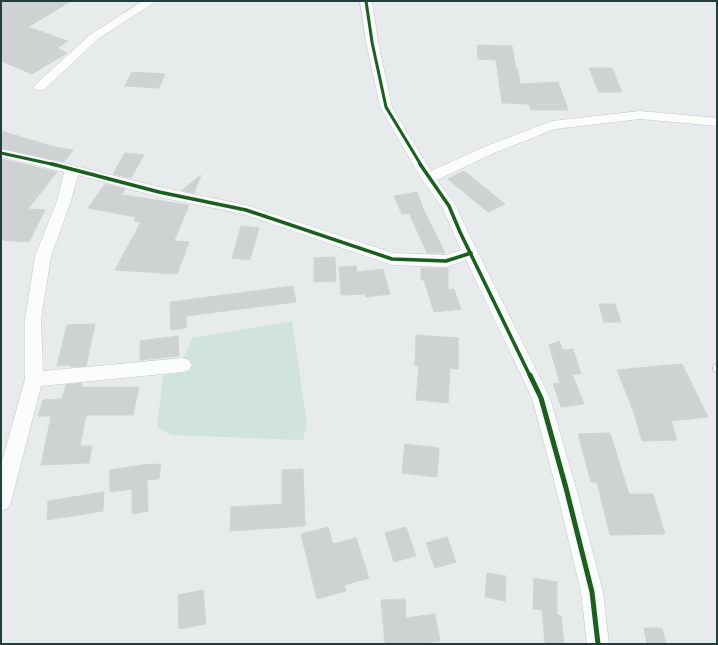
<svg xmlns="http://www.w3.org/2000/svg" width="718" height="645" viewBox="0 0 718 645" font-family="Quicksand,sans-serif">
<rect width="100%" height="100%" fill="#e7ebeb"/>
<polygon fill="#d1e3dd" points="292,321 307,424 303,440 172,435 157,427 163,376 185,355 192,338"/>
<g fill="#ced2d2" stroke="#cfd4d4">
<polygon points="1,1 71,1 28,27 68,41 57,48 67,53 32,74 1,61"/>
<polygon points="477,45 512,46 516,69 518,69 520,84 558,82 568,110 531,110 529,104 502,103 496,60 478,59"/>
<polygon points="589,68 612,68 622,92 599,92"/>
<polygon points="132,72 165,74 159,88 125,86"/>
<polygon points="1,131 55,147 73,150 64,162 1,148"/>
<polygon points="125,153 144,155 131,178 113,174"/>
<polygon points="1,159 57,172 28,209 45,210 29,242 1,240"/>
<polygon points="464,171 505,204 488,212 448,179"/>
<polygon points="201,175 194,193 182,190"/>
<polygon points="105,184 125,189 122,195 189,205 174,241 189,242 177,274 115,270 141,222 134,221 136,217 88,208"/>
<polygon points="417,192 424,211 445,253 427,253 409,213 402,214 394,196"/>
<polygon points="241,226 259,228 250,260 232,258"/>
<polygon points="335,257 336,281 314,282 314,258"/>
<polygon points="356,266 357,272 383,269 390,294 366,297 365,294 341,295 339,267"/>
<polygon points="421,268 448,268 448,290 454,289 461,309 434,312 424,280 421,280"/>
<polygon points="293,286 296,302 186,316 186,328 171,330 170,302"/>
<polygon points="599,304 615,304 621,322 604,322"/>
<polygon points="95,324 86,366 71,367 71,365 57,366 67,325"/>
<polygon points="416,335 458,338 458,369 450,368 448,403 416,400 419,366 415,366"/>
<polygon points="178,336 179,356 140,360 140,341"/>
<polygon points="559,341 563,350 573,349 581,374 572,374 584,404 561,407 553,384 560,383 549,345"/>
<polygon points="682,364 708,417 671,421 677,440 642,441 633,410 617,370"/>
<polygon points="82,383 81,387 139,387 133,415 86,415 80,446 92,446 89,463 41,465 51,416 38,416 43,400 62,399 66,385"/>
<polygon points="610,433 629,494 653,494 665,534 610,535 597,482 591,482 578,434"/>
<polygon points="405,444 439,448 437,477 402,473"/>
<polygon points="161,464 159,479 147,480 148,511 132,514 132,489 110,492 110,470 143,465"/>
<polygon points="303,469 305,526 230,531 231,507 282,504 282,470"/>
<polygon points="104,492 103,511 47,520 48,501"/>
<polygon points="328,527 333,544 356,538 369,578 344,585 346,591 317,599 301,534"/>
<polygon points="406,527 416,556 394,562 385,533"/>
<polygon points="447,537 456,562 435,568 426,543"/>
<polygon points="487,573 506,576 505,601 485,597"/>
<polygon points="534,578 557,582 557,615 561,616 564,644 545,644 542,610 533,609"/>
<polygon points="203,590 206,624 179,629 178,595"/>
<polygon points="405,599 406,618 435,614 440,641 421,644 385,644 381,600"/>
<polygon points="644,628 662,628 666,644 647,644"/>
</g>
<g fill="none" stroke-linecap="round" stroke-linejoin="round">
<defs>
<polygon id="lane" points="717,364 717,372 714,371 713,369 714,365"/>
<g id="street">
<polygon points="143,1 157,1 99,38 44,90 36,90 34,87 36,84 91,34"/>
<polygon points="360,1 372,1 378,42 392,107 431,171 484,147 552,121 640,111 717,118 717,126 640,119 555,129 494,153 437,180 456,206 468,232 550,398 576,488 603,592 609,644 587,644 581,592 556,488 532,398 466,260 446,267 392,265 243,214 159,197 78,175 71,201 51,256 41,320 43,371 183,358 189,360 192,365 189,370 183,372 41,386 11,502 8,508 1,511 1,465 25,379 25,320 35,256 57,201 64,172 1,157 1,149 72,165 159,187 246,205 393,253 446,255 461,250 442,207 421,178 380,107 366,42"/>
</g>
</defs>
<use href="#lane" stroke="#c4c8c8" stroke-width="2"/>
<use href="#street" stroke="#c4c8c8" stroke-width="1"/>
<use href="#lane" fill="#fbfcfc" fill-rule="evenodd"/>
<use href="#street" fill="#fbfcfc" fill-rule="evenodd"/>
<defs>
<g id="cycleway-far2">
<polyline points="366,1 372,42 386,107 421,165"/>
<polyline points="1,153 56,165"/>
</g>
<g id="cycleway-far1">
<polyline points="52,164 159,192 246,210 392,259 446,261 471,253"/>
<polyline points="420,164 449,206 460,232 530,376"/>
</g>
<polyline id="cycleway" points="530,375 541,398 566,488 592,592 598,644"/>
</defs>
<use href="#cycleway-far2" stroke="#f5faf9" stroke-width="5"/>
<use href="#cycleway-far1" stroke="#f5faf9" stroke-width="6"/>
<use href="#cycleway" stroke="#f5faf9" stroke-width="8"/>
<use href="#cycleway-far2" stroke="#1b5e20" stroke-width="3"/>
<use href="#cycleway-far1" stroke="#1b5e20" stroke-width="3.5"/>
<use href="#cycleway" stroke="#1b5e20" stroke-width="5"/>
</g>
<rect width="718" height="645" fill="none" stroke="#253c3e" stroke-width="4"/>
</svg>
